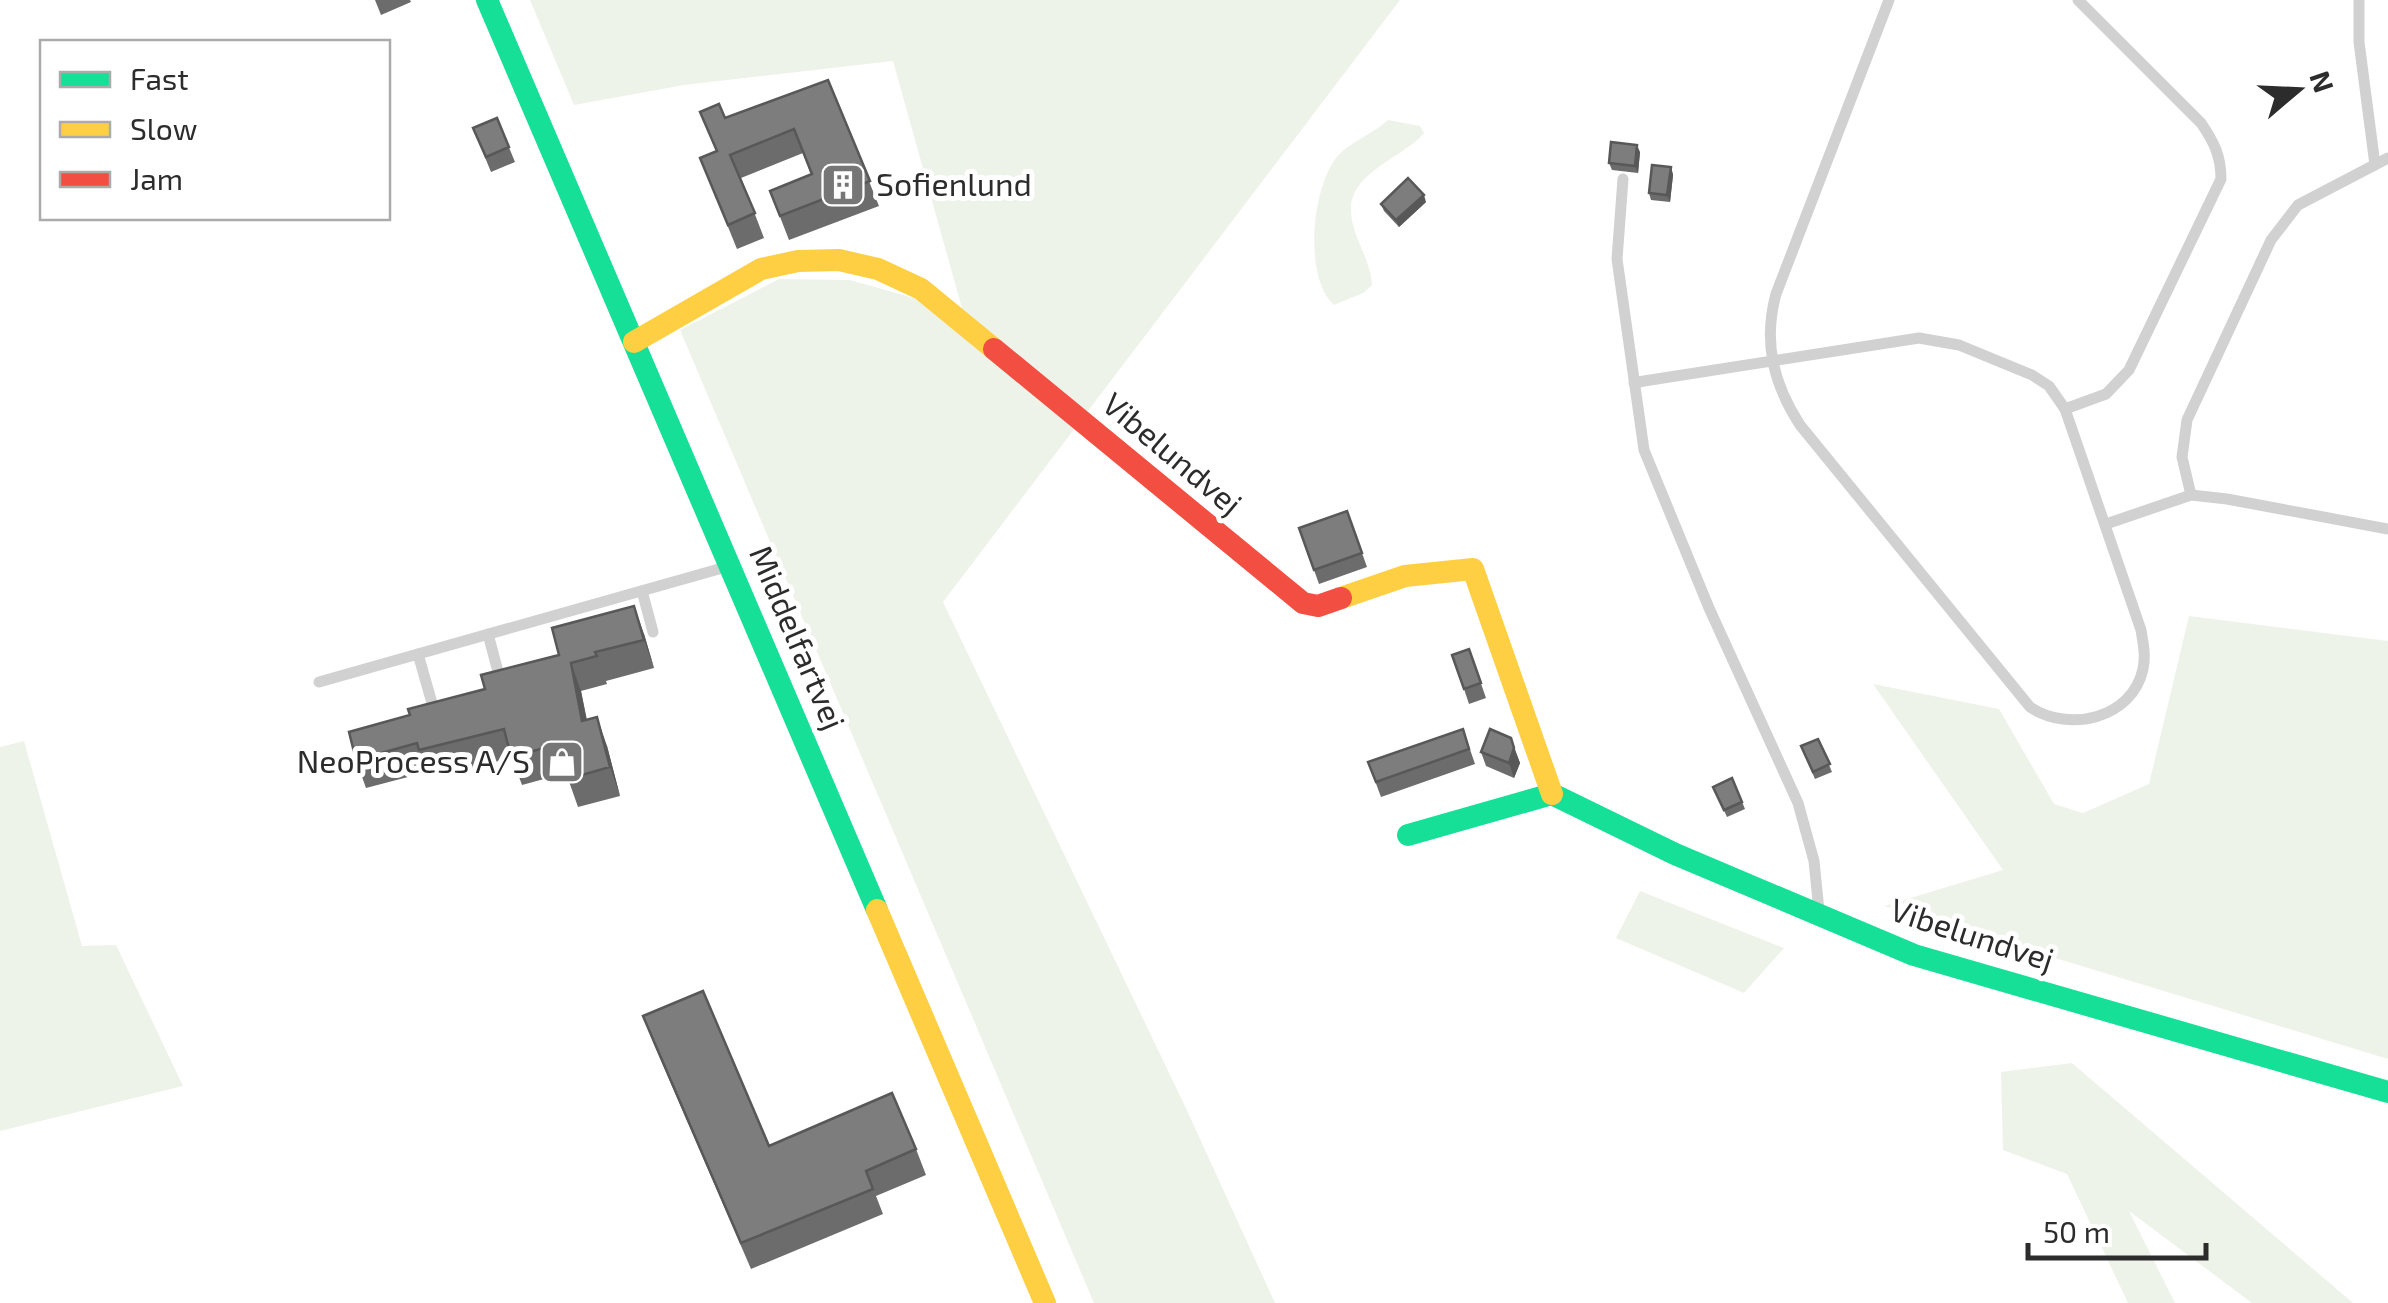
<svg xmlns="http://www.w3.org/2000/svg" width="2388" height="1303" viewBox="0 0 2388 1303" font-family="'Exo 2',sans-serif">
<rect width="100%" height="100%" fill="#fff"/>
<g fill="#eef3ea">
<polygon points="530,0 1400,0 943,602 1184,1104 1275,1303 1094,1303 680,330 779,279 850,280 963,312 893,61 684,85 574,105"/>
<path d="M1388 120 1420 126 1424 133C1406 156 1350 172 1351 210 1351 236 1371 259 1372 285L1363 293 1334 305C1303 277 1312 187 1337 157 1347 144 1374 133 1388 120Z"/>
<polygon points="2189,616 2388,641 2388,1059 1884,906 2003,870 1873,684 1999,709 2054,804 2083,813 2149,784"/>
<polygon points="24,741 82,946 116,945 183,1086 0,1131 0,747"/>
<polygon points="1640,891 1784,948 1744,993 1616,938"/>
<polygon points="2072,1063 2353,1303 2252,1303 2129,1211 2175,1303 2128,1303 2067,1174 2003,1150 2001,1072"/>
</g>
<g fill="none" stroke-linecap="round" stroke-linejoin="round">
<g stroke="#d1d1d1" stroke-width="11">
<polyline points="2359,0 2359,42 2375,165"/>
<polyline points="1623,179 1617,259 1644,450 1709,608 1798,803 1814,861 1819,911"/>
<path d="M1634 383 1644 381 1919 338 1959 345 2032 375 2049 386 2065 409 2141 630C2143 643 2146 655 2143 669 2132 719 2069 733 2030 707L1800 425C1773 383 1763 342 1776 294L1889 0"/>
<path d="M2065 409 2106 394 2129 370 2221 179C2221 156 2214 142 2201 123L2078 0"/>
<polyline points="2191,495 2182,457 2187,420 2271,240 2298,205 2388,158"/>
<polyline points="2106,524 2191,495 2227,499 2388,529"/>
<polyline points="642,591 653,632"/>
<polyline points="488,634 501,683"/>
<polyline points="418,654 436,717"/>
<polyline points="319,682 726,567"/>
</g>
<g stroke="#16e098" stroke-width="22">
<polyline points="487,0 877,910"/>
<polyline points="1408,835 1552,794 1675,854 1914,955 2388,1092"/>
</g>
<g stroke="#ffcf43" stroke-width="22">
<polyline points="634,342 761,269 798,261 839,260 878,269 921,289 994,349"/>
<polyline points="1341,598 1405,576 1473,569 1552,794"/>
<polyline points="877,910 1045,1303"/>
</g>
<polyline stroke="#f24e42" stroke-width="22" points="994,349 1303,603 1318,606 1341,598"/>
</g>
<g fill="#6c6c6c">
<polygon points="375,0 410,0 411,2 381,15"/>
<polygon points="828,80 879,206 789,240 770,191 811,175 803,153 741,178 764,238 737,249 700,158 716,151 700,112 725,118"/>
<polygon points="497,118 515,162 491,172 473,128"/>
<polygon points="1640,152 1638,173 1612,170 1609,163"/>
<polygon points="1671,167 1673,175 1670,202 1651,200 1649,193"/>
<polygon points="1426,202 1399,227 1384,211 1381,204"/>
<polygon points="1347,511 1367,567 1319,584 1299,528"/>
<polygon points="644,634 654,668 606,681 607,684 581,691 587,720 607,746 620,796 578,807 566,773 522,785 512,758 429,778 427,772 366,788 356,760 410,715 485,689 559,655"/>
<polygon points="1469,649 1486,698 1469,704 1464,689"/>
<polygon points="1463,729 1475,764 1381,797 1368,762"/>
<polygon points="1511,738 1520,763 1514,778 1486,766 1481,752"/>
<polygon points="1818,739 1832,772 1815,779 1801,746"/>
<polygon points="1732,778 1745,809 1727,817 1713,787"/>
<polygon points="643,1016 769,1146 916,1149 926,1175 876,1196 883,1214 751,1269 653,1042"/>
</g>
<g fill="#585858">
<polygon points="1637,145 1640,152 1638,173 1635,166"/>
<polygon points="1671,167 1673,175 1670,202 1667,195"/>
<polygon points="1424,195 1426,202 1399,227 1396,220"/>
<polygon points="634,606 644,634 654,668 644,640"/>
<polygon points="571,663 581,691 592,749 582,721"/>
<polygon points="597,717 607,746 620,796 610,767"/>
<polygon points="1514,748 1520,763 1514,778 1509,763"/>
</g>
<g fill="#7d7d7d" stroke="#585858" stroke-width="2.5">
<polygon points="828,80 870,181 780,216 770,191 812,174 794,129 730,155 755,213 728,225 700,158 717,151 700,112 719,104 725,118"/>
<polygon points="497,118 509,147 486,157 473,128"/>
<polygon points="1611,142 1637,145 1635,166 1609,163"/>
<polygon points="1652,165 1671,167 1667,195 1649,193"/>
<polygon points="1408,178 1424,195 1396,220 1381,204"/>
<polygon points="1347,511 1362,553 1314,570 1299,528"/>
<polygon points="634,606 644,640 595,652 597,656 571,663 582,721 597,717 610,767 568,779 559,744 511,757 504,729 419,750 417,743 356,760 349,732 410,715 408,709 485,689 481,675 559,655 552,628"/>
<polygon points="1469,649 1481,683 1464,689 1452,655"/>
<polygon points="1463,729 1469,749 1376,782 1368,762"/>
<polygon points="1490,729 1511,738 1514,748 1509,763 1481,752"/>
<polygon points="1818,739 1830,764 1813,772 1801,746"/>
<polygon points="1732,778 1742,802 1724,810 1713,787"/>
<polygon points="703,991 769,1146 892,1093 916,1149 866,1171 873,1189 741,1243 643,1016"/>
</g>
<defs>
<symbol id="building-square" viewBox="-11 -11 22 22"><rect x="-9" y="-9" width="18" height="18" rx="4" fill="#767676" stroke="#fff"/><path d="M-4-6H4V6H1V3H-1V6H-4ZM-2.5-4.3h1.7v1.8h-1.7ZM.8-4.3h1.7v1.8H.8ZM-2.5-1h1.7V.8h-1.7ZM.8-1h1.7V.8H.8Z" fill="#fff"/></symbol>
<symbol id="shop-square" viewBox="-11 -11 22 22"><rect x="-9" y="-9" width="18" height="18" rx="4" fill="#767676" stroke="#fff"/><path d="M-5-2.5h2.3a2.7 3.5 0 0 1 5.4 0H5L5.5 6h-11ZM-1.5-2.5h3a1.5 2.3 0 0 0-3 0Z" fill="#fff"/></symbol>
</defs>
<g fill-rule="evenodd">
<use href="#building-square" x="818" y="160" width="50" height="50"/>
<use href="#shop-square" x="537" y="737" width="50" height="50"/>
</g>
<g text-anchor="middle" stroke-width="10" stroke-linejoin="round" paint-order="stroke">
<g font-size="32" fill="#2c2c2c" stroke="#fff" text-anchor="start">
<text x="876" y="196">Sofienlund</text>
<text x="530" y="773" text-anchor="end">NeoProcess A/S</text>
</g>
<g font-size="32" fill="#2c2c2c" stroke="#fff">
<text transform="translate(1172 454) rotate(40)" y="11">Vibelundvej</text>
<text transform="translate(797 638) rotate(67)" y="11">Middelfartvej</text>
<text transform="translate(1972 935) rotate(18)" y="11">Vibelundvej</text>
</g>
</g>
<rect x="40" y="40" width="350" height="180" fill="#ffffff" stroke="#ababab" stroke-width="2.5"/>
<rect x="60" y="72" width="50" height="15" fill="#16e098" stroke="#ababab" stroke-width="2.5"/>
<text x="130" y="90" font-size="30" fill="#2c2c2c">Fast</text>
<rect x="60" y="122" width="50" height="15" fill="#ffcf43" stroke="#ababab" stroke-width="2.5"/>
<text x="130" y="140" font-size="30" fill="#2c2c2c">Slow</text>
<rect x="60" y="172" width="50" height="15" fill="#f24e42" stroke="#ababab" stroke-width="2.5"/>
<text x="130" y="190" font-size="30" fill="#2c2c2c">Jam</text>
<g transform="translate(2298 90) rotate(71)" stroke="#ffffff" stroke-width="8" paint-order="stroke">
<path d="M0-8L18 38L0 25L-18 38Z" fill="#2c2c2c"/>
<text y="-15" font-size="28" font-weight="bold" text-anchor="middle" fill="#2c2c2c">N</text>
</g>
<path d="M2028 1243v15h178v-15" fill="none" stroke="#2c2c2c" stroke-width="5"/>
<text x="2043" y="1243" font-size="30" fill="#2c2c2c" stroke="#ffffff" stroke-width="8" paint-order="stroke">50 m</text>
</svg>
